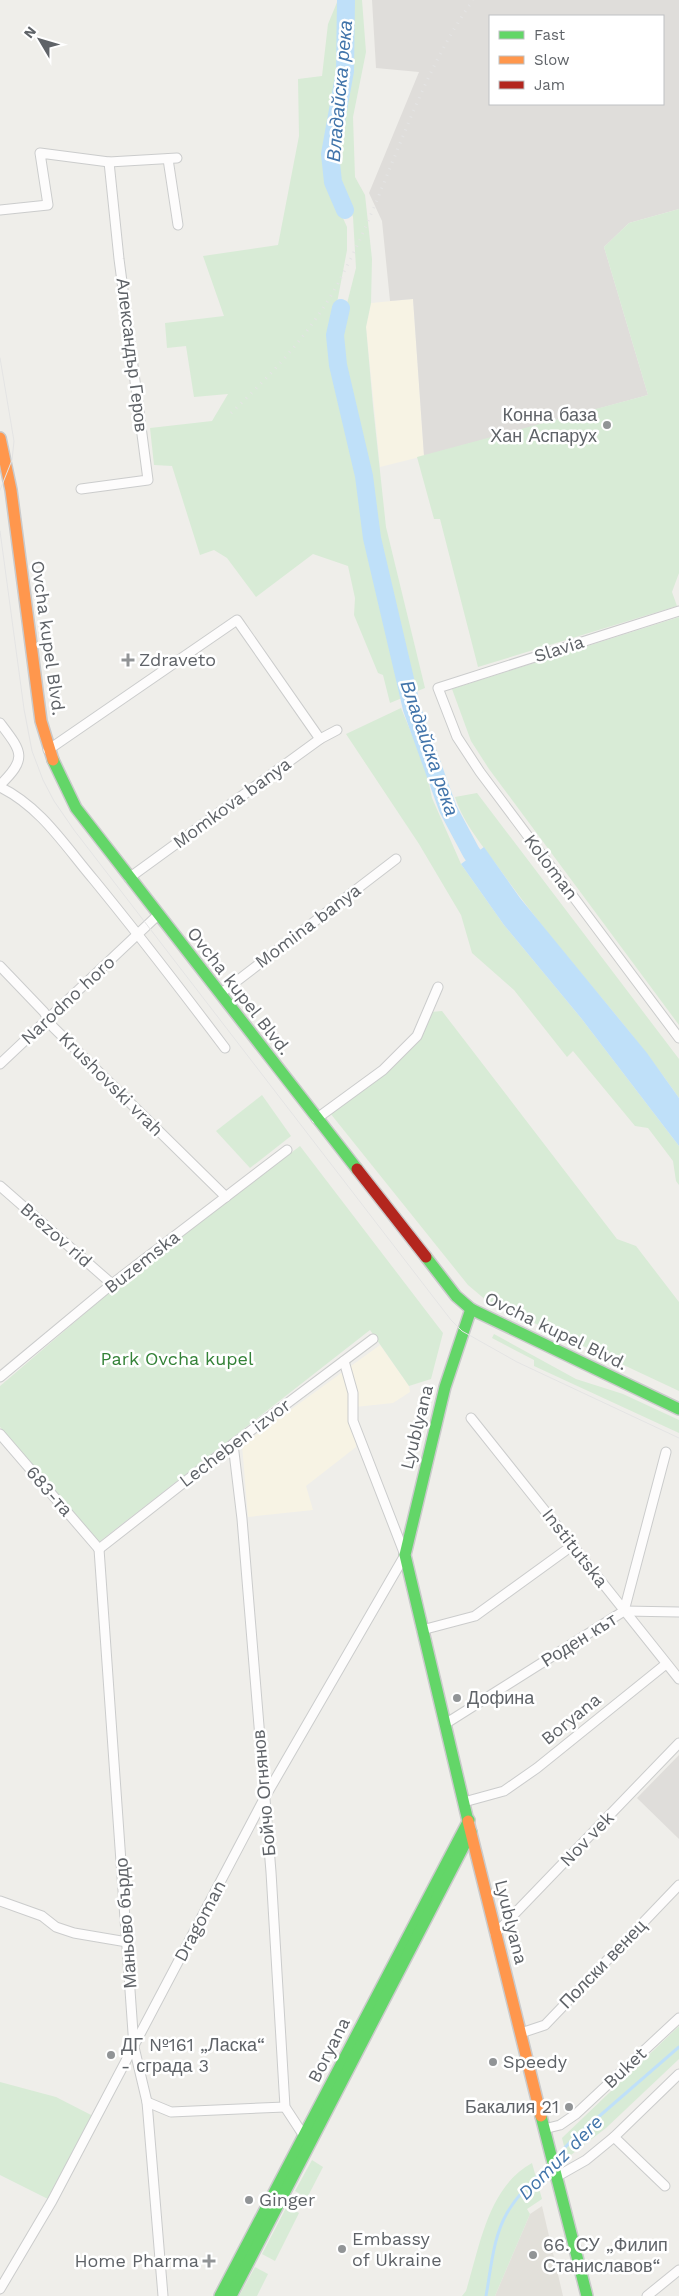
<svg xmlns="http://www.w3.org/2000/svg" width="679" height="2296" viewBox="0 0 679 2296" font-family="'Work Sans',sans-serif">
<rect width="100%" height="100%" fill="#efeeea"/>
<g fill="#f7f3e4">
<polygon points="413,299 424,456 380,467 366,327 371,303"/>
<polygon points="380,1345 409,1386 410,1392 393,1403 355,1407 356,1447 306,1486 313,1510 248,1517 242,1445"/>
</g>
<g fill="#dfddda" fill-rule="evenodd">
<path d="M372 0H679V209L629 223 604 247 648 395 424 456 413 299 390 301 382 221 369 193 419 72 376 68ZM490 16H663V104H490Z"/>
<polygon points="679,1755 679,1839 637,1798"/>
</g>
<polygon fill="#e2e0da" points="542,2206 563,2296 495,2296 530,2214"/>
<g fill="#d8ebd6">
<polygon points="338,0 341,0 340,78 329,126 326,165 330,189 347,227 347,250 330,340 334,371 355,454 368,540 402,698 390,703 383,675 378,673 354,615 355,598 348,566 313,554 256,597 227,558 214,550 200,555 172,466 154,465 150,428 212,421 228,394 194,397 186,346 167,348 165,323 224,316 203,256 278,245 299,136 298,79 322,76 328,24"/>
<polygon points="351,0 362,0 366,52 353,117 355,177 365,195 372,259 371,303 366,327 373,406 386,527 425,688 415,692 377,527 359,430 341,360 339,335 356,268 353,217 338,177 336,156 350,61"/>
<polygon points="679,209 679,573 672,592 677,606 478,667 440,519 434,519 417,457 648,395 604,247 629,223"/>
<polygon points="679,617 679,1025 489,769 471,741 452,689"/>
<polygon points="401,708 425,766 432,798 461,864 504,925 581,1018 679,1146 679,1185 676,1181 673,1161 648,1128 635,1126 573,1051 567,1057 514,990 472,953 461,915 419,844 346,734"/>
<path d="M477 793 679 1059V1098C624 1018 556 949 501 871 484 847 464 825 455 797Z"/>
<polygon points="442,1011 617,1239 636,1246 679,1302 679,1391 487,1301 468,1285 330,1113 385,1072 431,1012"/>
<polygon points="262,1095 291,1136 250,1168 216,1131"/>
<polygon points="300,1146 443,1333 431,1379 409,1386 370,1330 99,1542 0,1427 0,1386 117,1286"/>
<polygon points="494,1334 576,1379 623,1394 679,1420 679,1433 534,1366 534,1360 492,1338"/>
<polygon points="679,2026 679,2059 606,2128 567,2158 562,2138"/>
<polygon points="0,2082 56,2097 95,2117 52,2201 0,2175"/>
<polygon points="312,2160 323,2167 307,2198 295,2191"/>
<path d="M532 2163 542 2199 527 2209 530 2214 495 2296H462L466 2291C480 2246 488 2187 532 2163Z"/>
<polygon points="287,2206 299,2213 275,2261 262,2254"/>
<polygon points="255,2267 268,2274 257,2296 239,2296"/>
</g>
<polygon fill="#bfe0f9" points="484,847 520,898 647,1053 679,1098 679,1146 581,1018 504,925 461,864"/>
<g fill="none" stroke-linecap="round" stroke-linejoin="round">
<g stroke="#bfe0f9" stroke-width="3">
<polyline points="554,2159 573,2139 679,2047"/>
<path d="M486 2296C491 2269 493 2237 507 2213 518 2194 535 2179 550 2163"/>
</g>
<g stroke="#bfe0f9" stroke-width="18">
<polyline points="345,210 333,182 330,154 345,71 346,0"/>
<polyline points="341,308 335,335 338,365 364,476 372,538 412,709 448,809 471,852 487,875"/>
</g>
<defs>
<g id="street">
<polyline points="168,159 178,225"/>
<polyline points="0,210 48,205 40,153 109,162 177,158"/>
<polyline points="81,489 148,480 119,259 109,162"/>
<polyline points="679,611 438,688 457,737 480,772 679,1038"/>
<path d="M0 723C22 752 28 758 0 785"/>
<polyline points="48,750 237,620 320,739"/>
<path d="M0 787C41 807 65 846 94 880 139 935 182 991 225 1048"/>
<polyline points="129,878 320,739 337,730"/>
<polyline points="0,966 44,1012 53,1027 226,1197"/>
<polyline points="220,994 396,859"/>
<polyline points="0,1064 158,915"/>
<polyline points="316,1119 383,1070 417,1036 438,987"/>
<polyline points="0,1186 112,1284"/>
<polyline points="0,1377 112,1284 287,1150"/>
<polyline points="471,1418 679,1679"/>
<polyline points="0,1434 99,1549"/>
<polyline points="233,1444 242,1519 271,1872 285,2107 304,2136"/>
<polyline points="99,1549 134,2047 147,2102 163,2296"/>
<polyline points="99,1549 233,1444 373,1339"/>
<polyline points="624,1611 679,1612"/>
<polyline points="422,1630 475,1616 573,1545"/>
<polyline points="445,1724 624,1611 666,1452"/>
<polyline points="464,1802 504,1791 537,1768 666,1664"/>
<polyline points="0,1901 42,1916 56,1927 74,1933 127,1942"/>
<polyline points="495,1934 679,1743"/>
<polyline points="521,2033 545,2025 679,1885"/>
<polyline points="147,2102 171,2112 285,2107"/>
<polyline points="544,2129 560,2125 576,2114 679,2018"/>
<polyline points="614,2137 665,2186"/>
<polyline points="556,2177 586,2160 614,2137 679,2074"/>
<polyline points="0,2289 52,2201 265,1797 405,1555 353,1421 353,1393 344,1361"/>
<polyline points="647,2296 679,2270"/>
</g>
<g id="fast">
<polyline points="53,760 76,808 357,1169"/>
<polyline points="426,1257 456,1296 471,1309 679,1409"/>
<polyline points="468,1821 405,1555 445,1387 471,1309"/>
<polyline points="541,2116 587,2296"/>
<polyline points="220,2296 469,1820"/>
<polyline points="231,2296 471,1832"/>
</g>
<g id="slow">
<polyline points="0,438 11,490 41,721 53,760"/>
<polyline points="468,1821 541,2116"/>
</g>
<polyline id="jam" points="357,1169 426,1257"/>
</defs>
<use href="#street" stroke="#cbcccc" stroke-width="11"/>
<use href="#fast" stroke="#cacacb" stroke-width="14"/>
<use href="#slow" stroke="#cacacb" stroke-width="14"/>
<use href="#jam" stroke="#cacacb" stroke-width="14"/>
<use href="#street" stroke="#fdfcfc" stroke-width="9"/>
<use href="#fast" stroke="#63d668" stroke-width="11"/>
<use href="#slow" stroke="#ff974d" stroke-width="11"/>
<use href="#jam" stroke="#b3261e" stroke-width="11"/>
<g stroke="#e4e4e4" stroke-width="1">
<polyline points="0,358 14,441 12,460 0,490"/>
<polyline points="0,531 24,709 32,751 43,780 54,801 74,830 451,1320 462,1331 517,1362 679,1438"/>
</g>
<path stroke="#e4e4e4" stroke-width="3" stroke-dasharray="1 6" stroke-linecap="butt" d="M231 413C271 375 310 334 337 285 388 193 412 86 473 0"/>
</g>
<g fill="#919496" stroke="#fff" stroke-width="2">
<circle cx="607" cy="425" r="5"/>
<path d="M125.5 652.5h5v5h5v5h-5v5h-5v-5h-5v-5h5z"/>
<circle cx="457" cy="1698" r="5"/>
<circle cx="111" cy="2055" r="5"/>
<circle cx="493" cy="2062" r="5"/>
<circle cx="569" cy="2107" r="5"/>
<circle cx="249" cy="2200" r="5"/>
<circle cx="342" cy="2249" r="5"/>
<circle cx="533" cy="2255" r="5"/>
<path d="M206.5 2253.5h5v5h5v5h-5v5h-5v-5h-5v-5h5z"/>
</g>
<g text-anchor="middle" stroke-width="5" stroke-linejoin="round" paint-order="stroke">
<g font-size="18" fill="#5f6368" stroke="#fff">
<text transform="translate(132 355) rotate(83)" y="6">Александър Геров</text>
<text transform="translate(48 638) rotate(82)" y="6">Ovcha kupel Blvd.</text>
<text transform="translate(559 649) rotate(-18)" y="6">Slavia</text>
<text transform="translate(232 803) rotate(-36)" y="6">Momkova banya</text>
<text transform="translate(551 867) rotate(53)" y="6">Koloman</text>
<text transform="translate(308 926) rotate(-37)" y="6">Momina banya</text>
<text transform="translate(239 991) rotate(52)" y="6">Ovcha kupel Blvd.</text>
<text transform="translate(68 1000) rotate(-43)" y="6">Narodno horo</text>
<text transform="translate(111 1084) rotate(45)" y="6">Krushovski vrah</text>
<text transform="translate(56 1235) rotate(41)" y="6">Brezov rid</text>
<text transform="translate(142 1262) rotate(-38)" y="6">Buzemska</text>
<text transform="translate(556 1331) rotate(26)" y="6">Ovcha kupel Blvd.</text>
<text transform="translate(417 1427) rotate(-76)" y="6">Lyublyana</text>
<text transform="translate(235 1443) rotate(-37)" y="6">Lecheben izvor</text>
<text transform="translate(49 1491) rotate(49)" y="6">683-та</text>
<text transform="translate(575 1548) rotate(52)" y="6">Institutska</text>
<text transform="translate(579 1640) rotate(-32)" y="6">Роден кът</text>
<text transform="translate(571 1719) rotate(-39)" y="6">Boryana</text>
<text transform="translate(264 1793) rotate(-95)" y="6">Бойчо Огнянов</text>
<text transform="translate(587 1839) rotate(-46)" y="6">Nov vek</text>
<text transform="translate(200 1921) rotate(-62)" y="6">Dragoman</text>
<text transform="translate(511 1922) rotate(76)" y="6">Lyublyana</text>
<text transform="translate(126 1923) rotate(-94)" y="6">Маньово бърдо</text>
<text transform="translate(603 1964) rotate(-46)" y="6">Полски венец</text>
<text transform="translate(329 2050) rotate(-63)" y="6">Boryana</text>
<text transform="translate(625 2068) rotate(-43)" y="6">Buket</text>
</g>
<g font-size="18" fill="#5f6368" stroke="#fff" text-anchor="start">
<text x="597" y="421" text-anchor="end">Конна база<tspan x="597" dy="21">Хан Аспарух</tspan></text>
<text x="139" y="666">Zdraveto</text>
<text x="467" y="1704">Дофина</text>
<text x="121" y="2051">ДГ №161 „Ласка“<tspan x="121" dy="21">- сграда 3</tspan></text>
<text x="503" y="2068">Speedy</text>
<text x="559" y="2113" text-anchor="end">Бакалия 21</text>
<text x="259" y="2206">Ginger</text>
<text x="352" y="2245">Embassy<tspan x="352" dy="21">of Ukraine</tspan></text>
<text x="543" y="2251">66. СУ „Филип<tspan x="543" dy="21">Станиславов“</tspan></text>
<text x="199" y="2267" text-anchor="end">Home Pharma</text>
</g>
<g font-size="18" fill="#348238" stroke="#fff">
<text x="177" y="1365">Park Ovcha kupel</text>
</g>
<g font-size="19" font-style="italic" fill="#4174aa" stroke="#fff">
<text transform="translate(339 91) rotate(-85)" y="7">Владайска река</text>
<text transform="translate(430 748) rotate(71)" y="7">Владайска река</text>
<text transform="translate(560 2157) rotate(-45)" y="7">Domuz dere</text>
</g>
</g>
<rect x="489" y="15" width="175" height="90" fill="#ffffff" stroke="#bfc1c3"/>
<rect x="499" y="31" width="25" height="8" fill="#63d668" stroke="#bfc1c3"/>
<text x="534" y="40" font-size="15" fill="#5f6368">Fast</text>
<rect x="499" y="56" width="25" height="8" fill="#ff974d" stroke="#bfc1c3"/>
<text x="534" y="65" font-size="15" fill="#5f6368">Slow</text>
<rect x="499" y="81" width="25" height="8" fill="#b3261e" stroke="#bfc1c3"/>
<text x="534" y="90" font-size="15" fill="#5f6368">Jam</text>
<g transform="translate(40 40) rotate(308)" stroke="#ffffff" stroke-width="4" paint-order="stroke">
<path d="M0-4L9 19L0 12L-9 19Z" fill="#5f6368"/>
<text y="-8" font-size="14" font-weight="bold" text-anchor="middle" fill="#5f6368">N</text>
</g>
</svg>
